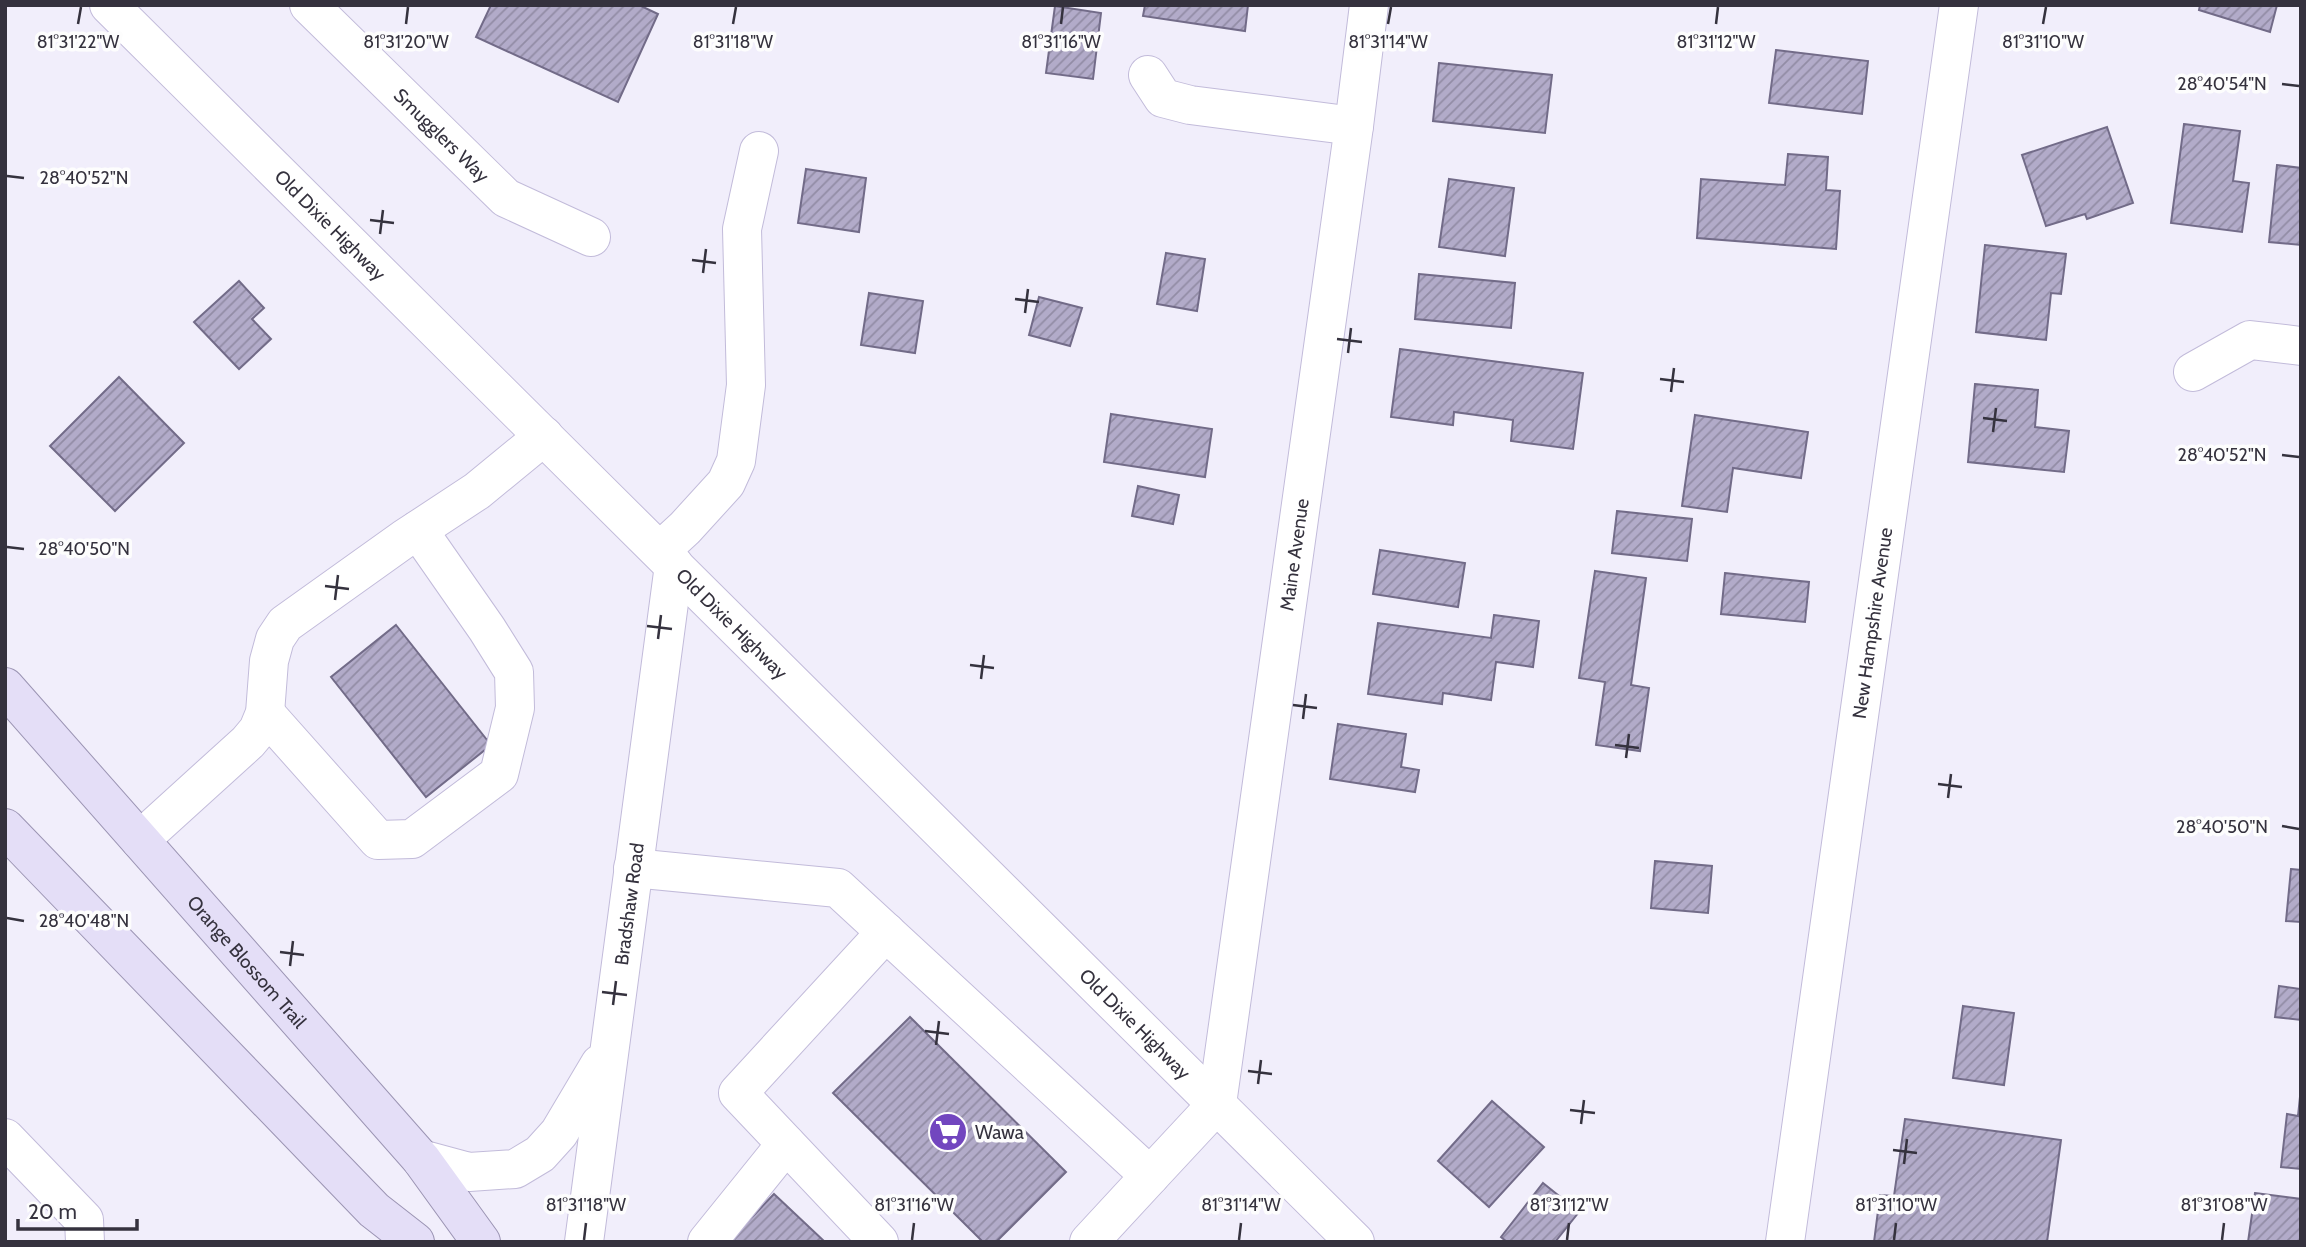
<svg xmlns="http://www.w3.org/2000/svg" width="2306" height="1247" viewBox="0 0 2306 1247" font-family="Cabin,sans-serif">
<defs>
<pattern id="building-hatch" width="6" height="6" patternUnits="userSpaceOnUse" patternTransform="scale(1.75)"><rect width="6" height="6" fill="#b2abc9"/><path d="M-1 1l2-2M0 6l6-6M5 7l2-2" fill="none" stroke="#928ca5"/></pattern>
</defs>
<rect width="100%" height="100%" fill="#f1eefb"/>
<g fill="url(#building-hatch)" stroke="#726b88" stroke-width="2">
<polygon points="491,5 639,5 658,14 618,102 476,37"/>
<polygon points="1145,5 1248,5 1245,31 1143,16"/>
<polygon points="2200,5 2277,5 2270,32 2199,10"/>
<polygon points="1055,6 1101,13 1093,79 1046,73"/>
<polygon points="1776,50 1868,61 1862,114 1769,103"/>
<polygon points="1439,63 1552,75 1545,133 1433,121"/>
<polygon points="2184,124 2240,131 2233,181 2249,183 2242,232 2171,223"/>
<polygon points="2107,127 2133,203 2087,219 2085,214 2046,226 2022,155"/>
<polygon points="1788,154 1828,157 1826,190 1840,191 1836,249 1697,238 1701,179 1785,185"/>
<polygon points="2277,165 2301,168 2301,245 2269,242"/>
<polygon points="806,169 866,178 859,232 798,223"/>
<polygon points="1449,179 1514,188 1505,256 1439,247"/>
<polygon points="1985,245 2066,254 2061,294 2051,293 2046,340 1976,332"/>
<polygon points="1166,253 1205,259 1197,311 1157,304"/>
<polygon points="1419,274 1515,283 1511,328 1415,319"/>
<polygon points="239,281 264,308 252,319 271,339 239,369 194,322"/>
<polygon points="869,293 923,301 915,353 861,345"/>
<polygon points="1039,297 1082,308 1070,346 1029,335"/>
<polygon points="1400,349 1583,373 1573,449 1511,441 1513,420 1454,412 1453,425 1391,417"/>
<polygon points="119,377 184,443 115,511 50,446"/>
<polygon points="1975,384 2038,390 2035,427 2069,431 2064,472 1968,462"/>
<polygon points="1111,414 1212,429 1205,477 1104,462"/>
<polygon points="1695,415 1808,432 1801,478 1733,468 1727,512 1682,506"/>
<polygon points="1138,486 1179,495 1173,524 1132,516"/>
<polygon points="1617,511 1692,519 1687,561 1612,553"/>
<polygon points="1380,550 1465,563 1458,607 1373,594"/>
<polygon points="1595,571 1646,578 1631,685 1649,688 1640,751 1596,745 1605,682 1579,678"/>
<polygon points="1725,573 1809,582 1805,622 1721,614"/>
<polygon points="1494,615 1539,621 1533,667 1496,662 1491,700 1443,693 1442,704 1368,694 1378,623 1491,638"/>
<polygon points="396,625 491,745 426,797 331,677"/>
<polygon points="1338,724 1406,734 1401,767 1419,770 1415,792 1330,779"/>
<polygon points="1655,861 1712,866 1708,913 1651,908"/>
<polygon points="2291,869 2301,870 2301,922 2286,921"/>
<polygon points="2279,986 2301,989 2301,1020 2275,1017"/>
<polygon points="1963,1006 2014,1013 2004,1085 1953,1078"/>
<polygon points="910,1017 1066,1172 996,1242 983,1242 833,1093"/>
<polygon points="2301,1087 2301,1169 2281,1167 2287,1114 2298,1116"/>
<polygon points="1492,1101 1544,1147 1489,1207 1438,1161"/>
<polygon points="1905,1119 2061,1140 2047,1242 1874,1242 1880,1195 1894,1196"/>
<polygon points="1543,1183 1579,1212 1555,1242 1507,1242 1501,1237"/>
<polygon points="2255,1193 2301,1199 2301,1242 2248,1242"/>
<polygon points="774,1194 825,1242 728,1242"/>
</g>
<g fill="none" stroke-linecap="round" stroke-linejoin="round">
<defs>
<g id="minor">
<path id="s1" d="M109 5 1355 1242"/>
<path id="s2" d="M309 5 506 198 591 237"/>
<polyline points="1148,75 1163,98 1190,105 1354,126"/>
<polyline points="2193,372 2250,340 2301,346"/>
<polyline points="660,551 685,528 726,483 736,461 746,385 742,229 759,151"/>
<polyline points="265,713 378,840 412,839 499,774 515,708 514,672 487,629 418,530"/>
<polyline points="140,840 248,742 258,730 265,713 269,661 275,639 285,624 404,539 477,491 544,436"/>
<polyline points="633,868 838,888 1150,1176 1089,1242"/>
<polyline points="5,1138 84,1220 85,1242"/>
<polyline points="421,1159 469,1172 515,1169 540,1154 559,1133 600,1064"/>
<path id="s3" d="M1150 1176 1217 1104 1354 126 1369 5"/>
<path id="s4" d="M584 1242 674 565"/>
<polyline points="707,1242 786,1144"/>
<polyline points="879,1242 738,1093 886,932"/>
<path id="s5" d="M1785 1242 1959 5"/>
</g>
<g id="major">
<path id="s6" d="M5 687 421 1159 481 1242"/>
<polyline points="5,828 374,1210 415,1242"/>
</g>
</defs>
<use href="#minor" stroke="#c2bbda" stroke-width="40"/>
<use href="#major" stroke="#9b94b3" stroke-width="40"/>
<use href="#minor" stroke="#fff" stroke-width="38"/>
<use href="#major" stroke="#e4def7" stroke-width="38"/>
</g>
<path fill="none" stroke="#35323e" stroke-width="2.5" d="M78 24 81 7M406 24 408 7M733 24 736 7M1061 24 1063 7M1388 24 1391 7M1716 24 1718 7M2043 24 2046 7M2282 84 2299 86M7 176 24 178M370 220 394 223M380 234 383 210M692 260 716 263M703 273 706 249M1015 299 1039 302M1025 313 1028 289M1337 339 1362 342M1348 353 1351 328M1660 379 1684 382M1671 392 1674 368M1983 418 2007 421M1993 432 1996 408M2282 455 2299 457M7 547 24 549M325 586 349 589M335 600 338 575M647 626 672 629M658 639 661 615M970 665 994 668M981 679 984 655M1293 705 1317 708M1303 719 1306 694M1615 745 1639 748M1626 758 1629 734M1938 784 1962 787M1948 798 1951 774M2282 826 2299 829M7 918 24 921M280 952 304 955M290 966 293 941M602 992 627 995M613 1005 616 981M925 1031 949 1034M936 1045 939 1021M1248 1071 1272 1074M1258 1084 1261 1060M1570 1110 1595 1113M1581 1124 1584 1100M1893 1150 1917 1153M1904 1164 1907 1139M584 1240 586 1223M912 1240 914 1223M1239 1240 1241 1223M1567 1240 1569 1223M1894 1240 1896 1223M2222 1240 2224 1223"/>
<defs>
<symbol id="supermarket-disc" viewBox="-11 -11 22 22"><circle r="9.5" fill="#7246bf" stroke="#fdfdfd"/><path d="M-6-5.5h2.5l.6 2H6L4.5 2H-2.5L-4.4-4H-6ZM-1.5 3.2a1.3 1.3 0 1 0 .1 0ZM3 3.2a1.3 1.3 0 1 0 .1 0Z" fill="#fff"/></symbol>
</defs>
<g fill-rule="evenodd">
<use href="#supermarket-disc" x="926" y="1110" width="44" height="44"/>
</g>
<g text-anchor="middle" stroke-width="7" stroke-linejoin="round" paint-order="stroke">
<g font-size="19" fill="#35323e" stroke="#fdfdfd">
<text dy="7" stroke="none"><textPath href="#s2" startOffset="186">Smugglers Way</textPath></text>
<text dy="7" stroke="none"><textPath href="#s1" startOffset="312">Old Dixie Highway</textPath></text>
<text dy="7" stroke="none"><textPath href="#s3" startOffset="653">Maine Avenue</textPath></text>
<text dy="7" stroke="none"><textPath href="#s1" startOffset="878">Old Dixie Highway</textPath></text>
<text dy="7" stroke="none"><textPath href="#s5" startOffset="625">New Hampshire Avenue</textPath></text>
<text dy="7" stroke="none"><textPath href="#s4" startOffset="341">Bradshaw Road</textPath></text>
<text dy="7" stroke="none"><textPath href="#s6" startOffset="366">Orange Blossom Trail</textPath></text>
<text dy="7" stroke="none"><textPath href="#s1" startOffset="1446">Old Dixie Highway</textPath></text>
</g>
<g font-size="19" fill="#35323e" stroke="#fdfdfd" text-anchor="start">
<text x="975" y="1139">Wawa</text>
</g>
</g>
<g font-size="18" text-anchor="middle" fill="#35323e" stroke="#fdfdfd" stroke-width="7" stroke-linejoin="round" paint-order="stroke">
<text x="78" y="48">81°31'22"W</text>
<text x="406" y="48">81°31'20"W</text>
<text x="733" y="48">81°31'18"W</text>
<text x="1061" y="48">81°31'16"W</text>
<text x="1388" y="48">81°31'14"W</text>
<text x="1716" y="48">81°31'12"W</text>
<text x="2043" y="48">81°31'10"W</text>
<text x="2222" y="90">28°40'54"N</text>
<text x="84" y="184">28°40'52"N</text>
<text x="2222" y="461">28°40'52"N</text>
<text x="84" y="555">28°40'50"N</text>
<text x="2222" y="833">28°40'50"N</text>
<text x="84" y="927">28°40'48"N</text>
<text x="586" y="1211">81°31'18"W</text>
<text x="914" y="1211">81°31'16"W</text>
<text x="1241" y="1211">81°31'14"W</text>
<text x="1569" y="1211">81°31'12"W</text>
<text x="1896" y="1211">81°31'10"W</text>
<text x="2224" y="1211">81°31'08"W</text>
</g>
<rect width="2306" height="1247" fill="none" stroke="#35323e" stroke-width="14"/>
<path d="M18 1219v10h119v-10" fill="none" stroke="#35323e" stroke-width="3.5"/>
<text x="28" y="1219" font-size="21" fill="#35323e" stroke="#fdfdfd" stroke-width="5" paint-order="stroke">20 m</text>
</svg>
